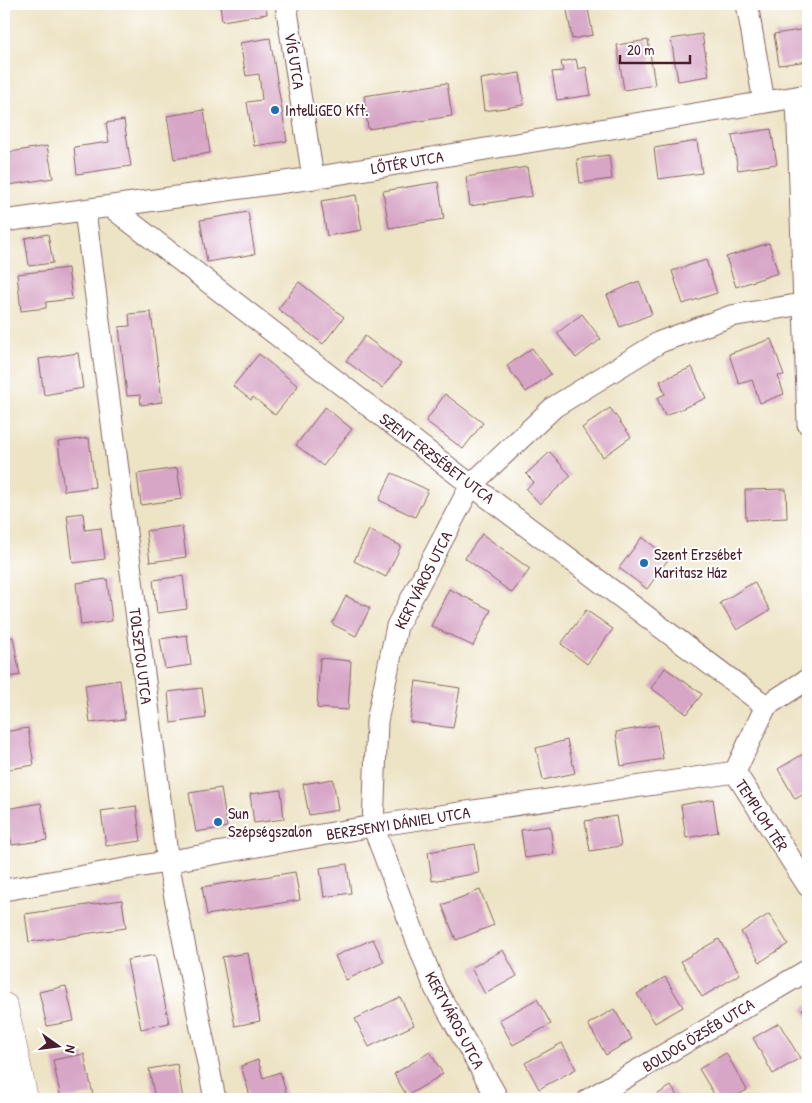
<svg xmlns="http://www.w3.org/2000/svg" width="812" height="1103" viewBox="0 0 812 1103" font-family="'Patrick Hand',sans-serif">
<rect width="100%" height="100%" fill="#fff"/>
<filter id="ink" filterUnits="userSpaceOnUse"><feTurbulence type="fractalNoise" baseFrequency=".02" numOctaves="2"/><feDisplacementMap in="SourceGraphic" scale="10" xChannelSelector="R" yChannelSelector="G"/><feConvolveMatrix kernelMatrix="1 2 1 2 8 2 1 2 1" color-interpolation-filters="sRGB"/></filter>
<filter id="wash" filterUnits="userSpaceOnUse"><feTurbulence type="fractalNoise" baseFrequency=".0096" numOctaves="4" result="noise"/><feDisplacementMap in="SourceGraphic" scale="20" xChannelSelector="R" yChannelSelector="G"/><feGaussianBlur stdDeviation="1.12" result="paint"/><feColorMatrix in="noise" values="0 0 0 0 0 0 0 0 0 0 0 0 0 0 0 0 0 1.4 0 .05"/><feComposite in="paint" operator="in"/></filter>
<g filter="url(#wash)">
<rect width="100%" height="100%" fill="#ede3c5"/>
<g id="blocks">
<g fill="#d7a5c6">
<polygon points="220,4 266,4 267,14 222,21"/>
<polygon points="566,4 587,4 593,35 572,39"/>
<polygon points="807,29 808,61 779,65 774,34"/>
<polygon points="702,34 709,76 678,81 671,39"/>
<polygon points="270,38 287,141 254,146 247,102 262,100 259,74 246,76 240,43"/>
<polygon points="648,40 655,85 624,90 617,45"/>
<polygon points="576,59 578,69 586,67 591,95 557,100 552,72 563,71 561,62"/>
<polygon points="520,73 524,105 484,111 480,79"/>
<polygon points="447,83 452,116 368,129 364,96"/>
<polygon points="204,110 210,153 174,159 167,116"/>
<polygon points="124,120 131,166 77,174 74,147 109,142 106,123"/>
<polygon points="771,129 777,164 738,170 732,135"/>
<polygon points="697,141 702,173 658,179 654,148"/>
<polygon points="47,146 53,178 9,185 4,153"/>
<polygon points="609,155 612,179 580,183 577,159"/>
<polygon points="527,167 532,196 470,206 466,177"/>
<polygon points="438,182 444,219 389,228 383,191"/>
<polygon points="356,195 362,230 327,236 321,201"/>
<polygon points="248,212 255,254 207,262 200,220"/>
<polygon points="48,234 53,263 29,266 25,238"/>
<polygon points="769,243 778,273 736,287 726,257"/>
<polygon points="706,260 717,293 683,304 672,271"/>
<polygon points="68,268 72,299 46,302 46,308 21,311 17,274"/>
<polygon points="639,281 652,314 620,327 607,295"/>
<polygon points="299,282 344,317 323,344 278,309"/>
<polygon points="151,312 162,402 141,405 140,395 127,396 119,327 130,326 129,314"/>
<polygon points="582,314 601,339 576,358 557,333"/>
<polygon points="365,336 401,364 382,388 346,361"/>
<polygon points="771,339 784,375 778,376 784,394 760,403 752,380 739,384 729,354"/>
<polygon points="532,348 551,374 526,392 507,366"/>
<polygon points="78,353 83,388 44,395 39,359"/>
<polygon points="259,354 298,386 275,415 253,397 251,400 233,386"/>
<polygon points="692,367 706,398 665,416 657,398 665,394 660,381"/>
<polygon points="445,394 483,423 463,449 426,421"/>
<polygon points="325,407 352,429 323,466 296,445"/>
<polygon points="610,408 631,437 603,457 582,428"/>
<polygon points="89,438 95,487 64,491 58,442"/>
<polygon points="550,452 571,476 540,504 526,489 534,482 526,474"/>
<polygon points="177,468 182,499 141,505 137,474"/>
<polygon points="392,473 428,490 415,517 379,500"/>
<polygon points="786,489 787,518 746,520 745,490"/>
<polygon points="83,513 85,530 101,528 105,559 73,563 67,515"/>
<polygon points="182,526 186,557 150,562 146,531"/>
<polygon points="369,530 401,546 386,577 354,561"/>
<polygon points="482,534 530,569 512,593 465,558"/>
<polygon points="642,537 669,558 647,589 619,568"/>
<polygon points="183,576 187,609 157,613 153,580"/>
<polygon points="107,579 112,621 81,625 76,583"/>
<polygon points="754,582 770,610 737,630 720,603"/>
<polygon points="449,589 491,610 473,646 431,626"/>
<polygon points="346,596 370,608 356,636 332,624"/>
<polygon points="586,610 613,629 587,664 561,644"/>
<polygon points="187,635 191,665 165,669 160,639"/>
<polygon points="13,637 20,675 4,678 4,639"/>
<polygon points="320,658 351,661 348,710 317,708"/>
<polygon points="665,668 702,694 687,714 651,688"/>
<polygon points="120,680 125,719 90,723 85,685"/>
<polygon points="416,681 460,688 453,728 410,722"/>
<polygon points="202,688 206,718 171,723 168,692"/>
<polygon points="658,725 663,759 621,766 616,732"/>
<polygon points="28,728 34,765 4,770 4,732"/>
<polygon points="567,740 575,773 543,780 536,748"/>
<polygon points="808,751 808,792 795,799 778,769"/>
<polygon points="333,779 338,810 309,815 303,784"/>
<polygon points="221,788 227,827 196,832 189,793"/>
<polygon points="281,790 284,819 254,823 250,794"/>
<polygon points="713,799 718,832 686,838 681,805"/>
<polygon points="41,803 47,840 12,845 6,809"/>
<polygon points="136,806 141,841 106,846 101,811"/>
<polygon points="616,816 621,846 590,851 585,821"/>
<polygon points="550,826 554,854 525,858 521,830"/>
<polygon points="475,844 479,873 432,881 428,852"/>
<polygon points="347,864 351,893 324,897 320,868"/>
<polygon points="295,872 300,900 207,915 202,887"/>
<polygon points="480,890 494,925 456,940 442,905"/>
<polygon points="122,900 126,928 29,942 25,914"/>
<polygon points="769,914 788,944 760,962 741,932"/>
<polygon points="373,939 384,962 346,980 335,956"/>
<polygon points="719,939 740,974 702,997 681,961"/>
<polygon points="503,950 517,976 485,994 471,968"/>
<polygon points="248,953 260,1021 235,1026 222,957"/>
<polygon points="155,955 169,1023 141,1029 127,960"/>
<polygon points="665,977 683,1007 655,1023 637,994"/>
<polygon points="66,986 74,1021 47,1026 39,992"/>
<polygon points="400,997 414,1025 369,1047 355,1019"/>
<polygon points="537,999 551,1024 513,1045 499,1020"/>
<polygon points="808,1005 808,1019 802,1009"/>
<polygon points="614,1009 632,1039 606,1055 588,1024"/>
<polygon points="779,1023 800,1058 773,1074 753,1038"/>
<polygon points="562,1043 576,1069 539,1089 525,1063"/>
<polygon points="430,1052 443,1074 407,1096 394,1074"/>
<polygon points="726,1053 747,1090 730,1099 717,1099 699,1069"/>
<polygon points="84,1054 93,1095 61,1099 53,1060"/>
<polygon points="258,1060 263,1078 280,1072 288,1099 251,1099 241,1066"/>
<polygon points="177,1064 183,1099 155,1099 149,1069"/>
<polygon points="671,1086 679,1099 650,1099"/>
</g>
</g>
</g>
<g filter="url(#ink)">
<use href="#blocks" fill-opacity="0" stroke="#836461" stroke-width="1"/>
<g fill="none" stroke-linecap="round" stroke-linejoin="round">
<defs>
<g id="minor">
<polyline points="286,4 313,178"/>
<polyline points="747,4 764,102"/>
<polyline points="797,97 808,424"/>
<polyline points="111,207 466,481 766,706"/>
<polyline points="85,211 168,862 215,1099"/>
<polyline points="4,221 313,178 808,95"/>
<polyline points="735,772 808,886"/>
<polyline points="735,772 766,706 808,679"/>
<polyline points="4,890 373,826 735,772"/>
<polyline points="498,1099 435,988 373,826 377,721 397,626 471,485 554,407 660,342 731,316 808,303"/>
<polyline points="589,1099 808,970"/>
</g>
<polyline id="tertiary" points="4,1007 24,1099"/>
</defs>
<use href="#minor" stroke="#836461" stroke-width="23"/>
<use href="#tertiary" stroke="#836461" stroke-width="29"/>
<use href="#minor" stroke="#fff" stroke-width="21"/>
<use href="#tertiary" stroke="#fff" stroke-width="28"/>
</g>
</g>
<g fill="#1f6fb2" stroke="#fff" stroke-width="2">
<circle cx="275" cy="110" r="5"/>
<circle cx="644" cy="563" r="5"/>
<circle cx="218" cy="822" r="5"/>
</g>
<g text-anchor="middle" stroke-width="4" stroke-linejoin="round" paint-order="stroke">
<g font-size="16" fill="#4a1f2b" stroke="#fff">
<text transform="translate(295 61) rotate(81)" y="6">VÍG UTCA</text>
<text transform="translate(407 162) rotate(-10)" y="6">LŐTÉR UTCA</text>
<text transform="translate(437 458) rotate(37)" y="6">SZENT ERZSÉBET UTCA</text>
<text transform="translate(423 580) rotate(-63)" y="6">KERTVÁROS UTCA</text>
<text transform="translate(141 656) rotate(83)" y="6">TOLSZTOJ UTCA</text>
<text transform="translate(762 815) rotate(57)" y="6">TEMPLOM TÉR</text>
<text transform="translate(398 823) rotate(-9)" y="6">BERZSENYI DÁNIEL UTCA</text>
<text transform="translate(455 1020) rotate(62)" y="6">KERTVÁROS UTCA</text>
<text transform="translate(698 1035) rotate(-31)" y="6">BOLDOG ÖZSÉB UTCA</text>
</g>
<g font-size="16" fill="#4a1f2b" stroke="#fff" text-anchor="start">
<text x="285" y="116">IntelliGEO Kft.</text>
<text x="654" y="560">Szent Erzsébet<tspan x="654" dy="18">Karitasz Ház</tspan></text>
<text x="228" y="819">Sun<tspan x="228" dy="18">Szépségszalon</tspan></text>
</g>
</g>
<rect width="812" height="1103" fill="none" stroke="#fff" stroke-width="20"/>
<g transform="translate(58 1046) rotate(104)" stroke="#ffffff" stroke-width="4" paint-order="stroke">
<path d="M0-4L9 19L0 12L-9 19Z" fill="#4a1f2b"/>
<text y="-8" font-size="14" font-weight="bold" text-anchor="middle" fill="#4a1f2b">N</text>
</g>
<path d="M620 55v8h70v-8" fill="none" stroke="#4a1f2b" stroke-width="2.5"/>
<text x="627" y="55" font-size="15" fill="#4a1f2b" stroke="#ffffff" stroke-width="4" paint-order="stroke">20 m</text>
</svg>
